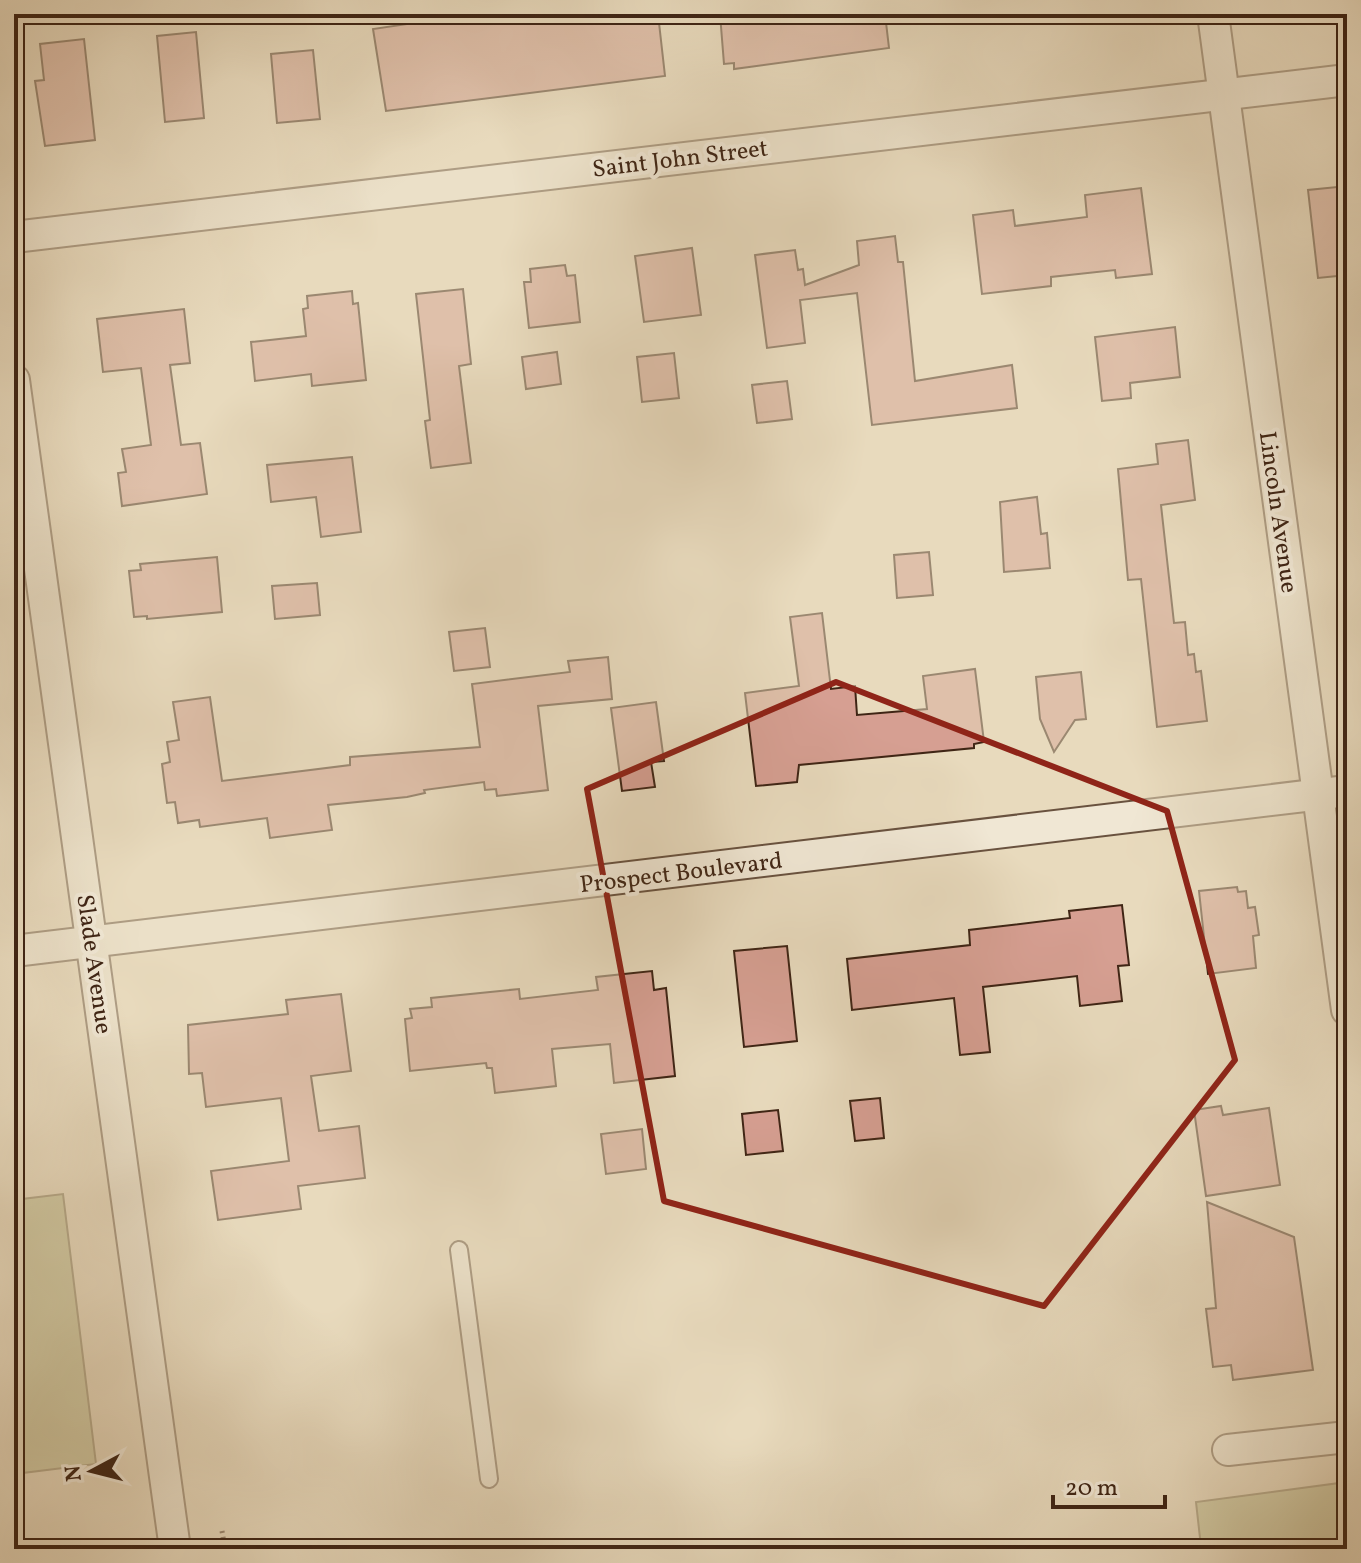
<svg xmlns="http://www.w3.org/2000/svg" width="1361" height="1563" viewBox="0 0 1361 1563" font-family="Vollkorn,serif">
<rect width="100%" height="100%" fill="#e8dabd"/>
<filter id="stains"><feTurbulence type="fractalNoise" baseFrequency=".0025" numOctaves="4"/><feColorMatrix values="0 0 0 0 .2 0 0 0 0 .09 0 0 0 0 .02 0 0 0 .5 -.17"/></filter>
<radialGradient id="worn" r=".72"><stop offset=".6" stop-color="#630" stop-opacity="0"/><stop offset="1" stop-color="#630" stop-opacity=".3"/></radialGradient>
<g fill="#bdbd8c" stroke="#7e7150" stroke-width="2">
<polygon points="63,1194 96,1464 14,1474 14,1200"/>
<polygon points="1347,1482 1347,1549 1237,1549 1235,1543 1201,1547 1196,1502"/>
</g>
<g fill="#d69f92" stroke="#3f2515" stroke-width="2">
<polygon points="447,14 658,14 665,76 386,111 373,29 448,18"/>
<polygon points="720,14 885,14 889,48 734,69 734,63 724,64"/>
<polygon points="196,32 204,118 165,122 157,36"/>
<polygon points="84,39 95,140 45,146 35,81 44,80 40,44"/>
<polygon points="313,50 320,119 277,123 271,54"/>
<polygon points="1347,186 1347,275 1318,278 1308,190"/>
<polygon points="1141,188 1152,274 1116,278 1115,270 1051,277 1051,286 982,294 973,215 1013,210 1015,226 1087,217 1085,195"/>
<polygon points="895,236 898,262 903,262 915,381 1012,365 1017,408 872,425 857,293 800,300 805,343 767,348 755,255 795,250 798,270 803,269 805,285 859,265 857,241"/>
<polygon points="692,248 701,315 644,322 635,256"/>
<polygon points="565,265 567,276 575,275 580,322 529,328 524,282 531,282 530,269"/>
<polygon points="463,289 471,364 459,366 471,463 431,468 425,421 430,420 416,294"/>
<polygon points="352,291 353,304 358,303 366,380 312,386 311,374 255,381 251,342 306,336 303,309 308,308 307,296"/>
<polygon points="184,309 190,363 170,365 181,445 200,443 207,494 122,506 118,473 126,472 122,449 151,445 141,368 103,372 97,319"/>
<polygon points="1175,327 1180,377 1130,383 1131,398 1102,401 1095,337"/>
<polygon points="557,352 561,384 526,389 522,357"/>
<polygon points="674,353 679,398 642,402 637,357"/>
<polygon points="787,381 792,419 757,423 752,385"/>
<polygon points="1188,440 1195,500 1161,505 1174,623 1185,622 1188,655 1194,654 1196,672 1201,671 1207,721 1157,727 1141,579 1128,580 1118,469 1158,464 1156,444"/>
<polygon points="352,457 361,532 321,537 316,497 271,502 267,465"/>
<polygon points="1037,497 1041,534 1047,533 1050,568 1004,572 1000,502"/>
<polygon points="929,552 933,595 897,598 894,555"/>
<polygon points="217,557 222,612 147,619 147,616 134,617 129,571 141,570 140,564"/>
<polygon points="317,583 320,615 275,619 272,586"/>
<polygon points="822,613 831,689 855,686 857,715 927,709 923,676 975,669 984,742 974,744 974,748 799,765 797,782 756,786 745,693 799,686 790,617"/>
<polygon points="485,628 490,667 454,671 449,632"/>
<polygon points="608,657 612,699 538,706 548,790 497,796 496,789 485,790 484,782 424,790 425,793 407,797 328,805 332,830 270,838 267,818 200,827 199,820 178,823 175,802 167,803 162,764 170,762 167,742 179,740 173,702 210,697 222,781 350,765 350,757 480,747 472,684 570,672 568,661"/>
<polygon points="1081,672 1086,719 1075,720 1054,752 1040,719 1036,677"/>
<polygon points="656,702 664,761 651,762 655,787 622,791 611,708"/>
<polygon points="1237,887 1238,892 1246,891 1248,908 1255,907 1259,935 1253,936 1256,968 1208,974 1199,891"/>
<polygon points="1122,905 1129,965 1118,966 1122,1001 1080,1006 1077,976 983,987 990,1052 960,1055 954,998 852,1010 847,959 970,945 969,930 1070,918 1069,911"/>
<polygon points="787,946 797,1041 744,1047 734,951"/>
<polygon points="652,971 654,990 666,988 675,1076 614,1083 610,1044 552,1049 556,1086 495,1093 492,1068 487,1068 486,1063 410,1071 405,1019 412,1018 410,1009 432,1007 431,998 519,989 520,999 598,990 596,977"/>
<polygon points="341,994 351,1071 311,1076 319,1131 359,1126 365,1178 298,1186 301,1209 218,1220 211,1171 289,1161 281,1098 206,1107 202,1073 189,1074 188,1025 288,1014 286,1000"/>
<polygon points="880,1098 884,1138 855,1141 850,1101"/>
<polygon points="1221,1106 1223,1115 1269,1108 1280,1185 1206,1196 1194,1110"/>
<polygon points="778,1110 783,1151 746,1155 742,1114"/>
<polygon points="642,1129 646,1169 606,1174 601,1134"/>
<polygon points="1207,1202 1294,1237 1313,1370 1233,1380 1231,1365 1213,1367 1206,1309 1216,1308"/>
</g>
<g fill="none" stroke-linecap="round" stroke-linejoin="round">
<defs>
<polyline id="lane" points="459,1250 489,1479"/>
<g id="street">
<polyline points="1213,14 1347,1010"/>
<polyline points="14,237 1347,80"/>
<polyline points="14,380 175,1549"/>
<polyline points="14,951 1347,791"/>
<polyline points="1228,1450 1347,1437"/>
</g>
</defs>
<use href="#lane" stroke="#69523f" stroke-width="20"/>
<use href="#street" stroke="#69523f" stroke-width="34"/>
<g stroke="#3f2515" stroke-width="5" stroke-dasharray="2 4" stroke-linecap="butt">
<polyline points="222,1531 225,1549"/>
<polyline points="128,1546 128,1549"/>
</g>
<use href="#lane" stroke="#f0e7d4" stroke-width="16"/>
<use href="#street" stroke="#f0e7d4" stroke-width="30"/>
</g>
<path d="M0 0H1361V1563H0ZM836 682 1167 811 1235 1060 1044 1306 664 1201 587 789Z" fill="#e8dabd" fill-opacity=".55" fill-rule="evenodd"/>
<path fill="none" stroke="#8f2418" stroke-width="6" stroke-linejoin="round" d="M836 682 1167 811 1235 1060 1044 1306 664 1201 587 789Z"/>
<g text-anchor="middle" stroke-width="8" stroke-linejoin="round" paint-order="stroke">
<g font-size="24" fill="#3f2515" stroke="#f0e7d4">
<text transform="translate(680 158) rotate(-7)" y="8">Saint John Street</text>
<text transform="translate(1279 512) rotate(82)" y="8">Lincoln Avenue</text>
<text transform="translate(681 872) rotate(-7)" y="8">Prospect Boulevard</text>
<text transform="translate(95 964) rotate(82)" y="8">Slade Avenue</text>
</g>
</g>
<rect width="1361" height="1563" fill="none" stroke="#e8dabd" stroke-width="48"/>
<rect x="16" y="16" width="1329" height="1531" fill="none" stroke="#3f2515" stroke-width="4"/>
<rect x="24" y="24" width="1313" height="1515" fill="none" stroke="#3f2515" stroke-width="2"/>
<g transform="translate(92 1471) rotate(263)" stroke="#f0e7d4" stroke-width="6" paint-order="stroke">
<path d="M0-6L14 30L0 20L-14 30Z" fill="#3f2515"/>
<text y="-12" font-size="22" font-weight="bold" text-anchor="middle" fill="#3f2515">N</text>
</g>
<path d="M1053 1495v12h112v-12" fill="none" stroke="#3f2515" stroke-width="4"/>
<text x="1065" y="1495" font-size="24" fill="#3f2515" stroke="#f0e7d4" stroke-width="6" paint-order="stroke">20 m</text>
<rect width="100%" height="100%" filter="url(#stains)"/>
<rect width="100%" height="100%" fill="url(#worn)"/>
</svg>
